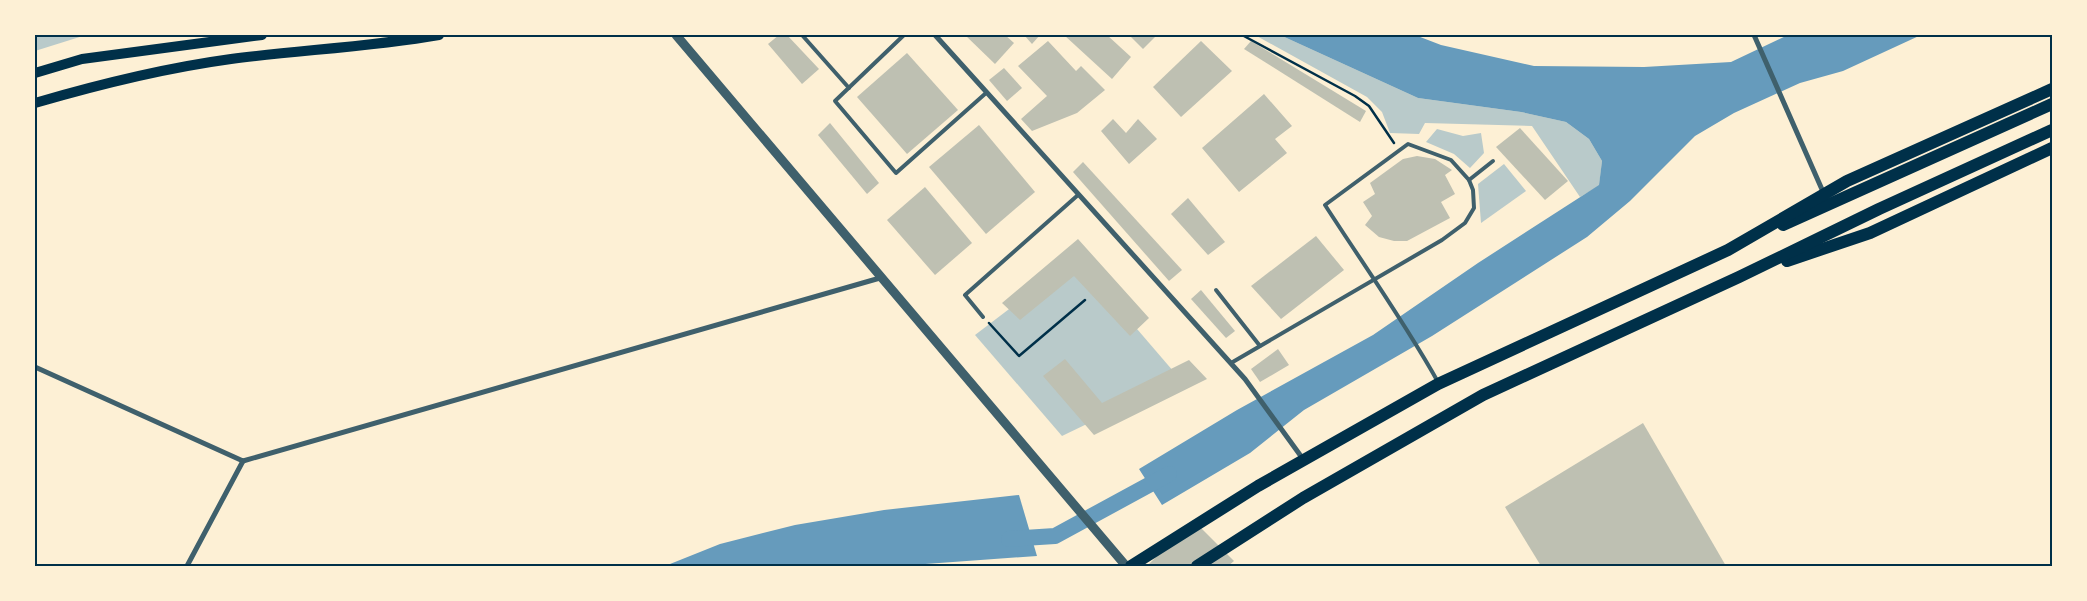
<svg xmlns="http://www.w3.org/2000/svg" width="2087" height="601" viewBox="0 0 2087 601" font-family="Manrope,sans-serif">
<rect width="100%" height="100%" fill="#fdf0d5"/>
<g fill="#b9caca">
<polygon points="35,35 86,35 35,51"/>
<polygon points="1255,35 1280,35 1418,98 1521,112 1566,122 1589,139 1602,161 1599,186 1580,197 1532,126 1425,123 1419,134 1390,133 1382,112 1367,97"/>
<polygon points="1437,129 1463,136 1481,133 1484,153 1470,168 1454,154 1426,142"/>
<polygon points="1504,164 1526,191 1481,223 1478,184"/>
<polygon points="1076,258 1180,379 1062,436 975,335"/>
</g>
<g fill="#669bbc">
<polygon points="1280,35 1415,35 1441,45 1534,66 1644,67 1731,62 1788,35 1921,35 1843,71 1800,83 1734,113 1695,136 1630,201 1587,237 1432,336 1304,410 1250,453 1162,505 1139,469 1237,410 1373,335 1478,263 1599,185 1602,161 1589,139 1566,122 1521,112 1418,98"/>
<polygon points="1019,495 1037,556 898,566 665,566 720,544 795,525 884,510"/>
</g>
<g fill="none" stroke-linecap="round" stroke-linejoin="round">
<polyline stroke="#669bbc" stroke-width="16" points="1009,539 1055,536 1169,474"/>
</g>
<g fill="#bec0b2">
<polygon points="779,35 787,35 819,69 802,84 768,44"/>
<polygon points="965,35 1005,35 1014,43 995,64"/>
<polygon points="1024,35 1040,35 1032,44"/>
<polygon points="1064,35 1107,35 1131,57 1112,79"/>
<polygon points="1129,35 1157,35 1143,49"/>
<polygon points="1048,41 1076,71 1081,66 1105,90 1077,113 1032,131 1021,119 1047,96 1018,66"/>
<polygon points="1201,41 1232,71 1181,117 1153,87"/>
<polygon points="1251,41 1366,111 1360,122 1244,49"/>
<polygon points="907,53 958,110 907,154 857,97"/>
<polygon points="1004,68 1022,88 1007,101 989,80"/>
<polygon points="1264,94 1292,126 1275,139 1287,153 1239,192 1202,148"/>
<polygon points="1113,119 1126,133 1138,119 1157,139 1129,164 1101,131"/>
<polygon points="830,123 879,183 867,194 818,135"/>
<polygon points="979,125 1035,192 986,234 929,167"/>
<polygon points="1520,128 1568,181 1545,200 1496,147"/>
<polygon points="1417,156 1435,159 1452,170 1445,175 1455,194 1441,202 1450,218 1407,241 1394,241 1379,237 1365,225 1372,216 1363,202 1375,194 1370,183 1403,159"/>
<polygon points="1083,162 1182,270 1169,281 1073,172"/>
<polygon points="925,187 972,243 935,275 887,220"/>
<polygon points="1188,198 1225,242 1208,255 1171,214"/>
<polygon points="1316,236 1344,270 1281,319 1251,286"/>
<polygon points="1078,239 1149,318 1130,336 1074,276 1020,320 1002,303"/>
<polygon points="1201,290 1235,331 1226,338 1191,299"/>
<polygon points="1278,349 1289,365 1260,382 1251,369"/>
<polygon points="1065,359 1102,403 1189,360 1207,379 1094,435 1043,376"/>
<polygon points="1643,423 1726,566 1541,566 1505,507"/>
<polygon points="1193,520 1234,561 1228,566 1147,566"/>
</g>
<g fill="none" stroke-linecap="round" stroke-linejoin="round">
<g stroke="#003049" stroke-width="2.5">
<polyline points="1242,35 1355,96 1369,106 1394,143"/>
<polyline points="989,323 1019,356 1085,300"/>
</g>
<g stroke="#3f606c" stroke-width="4">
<polyline points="802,35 849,88"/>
<polyline points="904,35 835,101 896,173 986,93"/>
<polyline points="1469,180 1493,161"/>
<polyline points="1216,290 1260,346"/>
<polyline points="983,317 965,295 1078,195"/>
<path d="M1231 363 1442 240 1465 223 1474 208 1473 190 1469 180 1451 160 1408 144 1325 205C1363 264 1404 321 1438 382"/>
</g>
<g stroke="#3f606c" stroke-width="5">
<polyline points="935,35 1245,379 1303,459"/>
<polyline points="1754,35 1824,194"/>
<polyline points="35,367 243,461 880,278"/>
<polyline points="187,566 243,461"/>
</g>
<polyline stroke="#3f606c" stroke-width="9" points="676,35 1126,566"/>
<g stroke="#003049" stroke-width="10">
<polyline points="35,73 82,59 262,35"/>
<path d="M35 103C100 84 165 68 231 59 300 50 370 47 439 35"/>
</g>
<g stroke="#003049" stroke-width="12">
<polyline points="1783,225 2052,104"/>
<polyline points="1787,261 1870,233 2052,148"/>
<polyline points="1131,566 1258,486 1438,384 1728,250 1847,181 2052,89"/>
<polyline points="1197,566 1303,498 1483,395 1739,277 1879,209 2052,130"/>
</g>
</g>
<rect width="2087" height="601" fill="none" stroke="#fdf0d5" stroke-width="72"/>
<rect x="36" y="36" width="2015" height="529" fill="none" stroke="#003049" stroke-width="2"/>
</svg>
